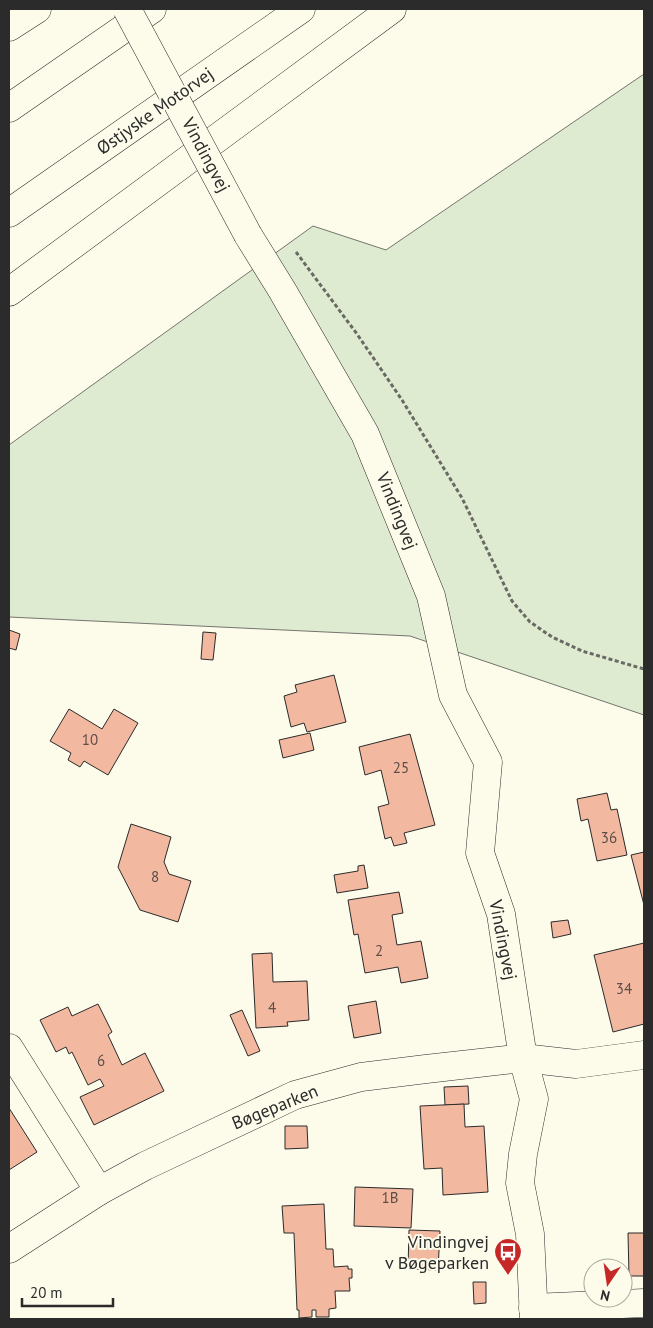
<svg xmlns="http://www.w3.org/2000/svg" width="653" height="1328" viewBox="0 0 653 1328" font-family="'PT Sans',sans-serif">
<rect width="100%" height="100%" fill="#fdfbea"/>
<polygon fill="#deebd1" stroke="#74746e" points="644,74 644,715 410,636 9,617 9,445 313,226 386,250"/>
<g fill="#f2b8a0" stroke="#2b2b2b">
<polygon points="9,630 20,634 16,650 9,648"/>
<polygon points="203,632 216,633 213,660 201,659"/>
<polygon points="334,675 346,722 307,732 304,723 291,727 284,696 297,692 295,685"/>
<polygon points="69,709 102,729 114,709 138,723 108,775 84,761 80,767 68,760 71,753 50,741"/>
<polygon points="310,733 314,750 283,758 279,740"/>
<polygon points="410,734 435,825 404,833 407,843 394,846 391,837 385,839 378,807 389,804 381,770 365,775 359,747"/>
<polygon points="607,793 611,810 617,809 627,855 597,861 588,819 581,821 577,799"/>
<polygon points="131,824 171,837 164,862 169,874 191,881 178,922 140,910 118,867"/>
<polygon points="644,852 644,905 631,855"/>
<polygon points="364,865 368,888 337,893 334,875 358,871 358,866"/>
<polygon points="399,892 403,913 392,915 397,945 421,941 428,978 401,983 398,967 365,973 358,934 354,935 348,900"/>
<polygon points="568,920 571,934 553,938 551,922"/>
<polygon points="644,943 644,1024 613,1032 594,955"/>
<polygon points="272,953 273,982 307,981 309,1020 287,1022 288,1026 256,1028 252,954"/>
<polygon points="376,1001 381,1033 354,1038 348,1006"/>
<polygon points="98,1004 112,1032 108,1035 122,1065 145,1053 164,1091 94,1125 80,1097 104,1086 100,1079 88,1085 72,1052 69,1054 66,1047 56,1052 40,1020 68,1007 72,1016"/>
<polygon points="242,1010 260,1051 248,1056 230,1015"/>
<polygon points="468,1086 469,1104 445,1105 444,1087"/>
<polygon points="464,1104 465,1127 484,1126 488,1192 443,1195 442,1168 424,1169 420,1106"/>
<polygon points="9,1108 37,1152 9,1170"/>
<polygon points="285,1126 307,1126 308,1148 285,1149"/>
<polygon points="355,1187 413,1189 411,1228 354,1226"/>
<polygon points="324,1204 326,1249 333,1249 334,1267 348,1266 348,1269 352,1269 352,1278 349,1278 350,1291 335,1291 336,1308 329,1309 329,1317 316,1317 316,1310 312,1310 312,1317 299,1318 299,1310 297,1310 294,1233 284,1233 282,1206"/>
<polygon points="409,1230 440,1231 438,1270 408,1269"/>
<polygon points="628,1233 644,1233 644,1276 629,1276"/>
<polygon points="473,1282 486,1282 486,1303 474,1304"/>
</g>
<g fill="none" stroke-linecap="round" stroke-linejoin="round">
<defs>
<g id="minor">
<polyline points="248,235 282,290 365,434 431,596 453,695 488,762 480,853 501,914 523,1058 534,1099 523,1154 520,1183 530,1234 534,1319"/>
<polyline points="9,1048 99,1191"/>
<polyline points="9,1249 99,1191 145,1166 295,1095 361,1077 426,1069 523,1058 576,1064 644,1055"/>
<polyline points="533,1308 644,1303"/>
</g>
<g id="motorway">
<polyline points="9,27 37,9"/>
<polyline points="9,108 152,9"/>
<polyline points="9,213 301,9"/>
<polyline points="9,292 392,9"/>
</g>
</defs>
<use href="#minor" stroke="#2b2b2b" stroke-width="29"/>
<use href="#motorway" stroke="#2b2b2b" stroke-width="29"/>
<polyline stroke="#6a6964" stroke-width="3" stroke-dasharray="4 2.5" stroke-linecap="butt" points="296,252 357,334 402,400 462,498 512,601 530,622 552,637 582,651 644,669"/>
<use href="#minor" stroke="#fdfbea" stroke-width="28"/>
<use href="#motorway" stroke="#fdfbea" stroke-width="28"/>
<defs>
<polyline id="minor-bridge" points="127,9 248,235"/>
</defs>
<use href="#minor-bridge" stroke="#2b2b2b" stroke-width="29" stroke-linecap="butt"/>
<use href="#minor-bridge" stroke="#fdfbea" stroke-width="28"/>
</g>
<defs>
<symbol id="bus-pin" viewBox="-11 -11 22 30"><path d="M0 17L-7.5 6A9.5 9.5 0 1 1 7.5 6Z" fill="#c62828" stroke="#fdfbea"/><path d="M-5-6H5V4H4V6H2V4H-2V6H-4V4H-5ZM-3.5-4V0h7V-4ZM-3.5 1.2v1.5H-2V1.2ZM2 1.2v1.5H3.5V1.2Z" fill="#fff"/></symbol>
</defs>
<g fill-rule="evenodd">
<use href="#bus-pin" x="492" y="1236" width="32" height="43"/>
</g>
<g text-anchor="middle" stroke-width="4" stroke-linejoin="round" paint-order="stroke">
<g font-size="15" fill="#5d4e48">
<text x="90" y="745">10</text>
<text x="401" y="773">25</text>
<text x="609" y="843">36</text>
<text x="155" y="882">8</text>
<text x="379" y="956">2</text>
<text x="624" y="994">34</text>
<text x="272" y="1013">4</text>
<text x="101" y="1066">6</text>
<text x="390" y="1203">1B</text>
</g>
<g font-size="18" fill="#2b2b2b" stroke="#fdfbea">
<text transform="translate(155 111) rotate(-35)" y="6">Østjyske Motorvej</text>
<text transform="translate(206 155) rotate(62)" y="6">Vindingvej</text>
<text transform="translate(397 511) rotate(68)" y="6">Vindingvej</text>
<text transform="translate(503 940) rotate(79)" y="6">Vindingvej</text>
<text transform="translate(275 1107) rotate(-22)" y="6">Bøgeparken</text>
</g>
<g font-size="18" fill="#2b2b2b" stroke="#fdfbea" text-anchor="end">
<text x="489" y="1248">Vindingvej<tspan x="489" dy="21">v Bøgeparken</tspan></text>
</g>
</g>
<rect width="653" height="1328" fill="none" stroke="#2b2b2b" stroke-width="20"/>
<g transform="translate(608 1283) rotate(193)"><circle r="24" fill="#fdfbea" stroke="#a9a89e"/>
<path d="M0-4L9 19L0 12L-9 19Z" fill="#c62828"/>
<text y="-8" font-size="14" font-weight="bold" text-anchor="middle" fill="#2b2b2b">N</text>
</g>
<path d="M22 1298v8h91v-8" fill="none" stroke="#2b2b2b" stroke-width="2.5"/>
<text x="30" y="1298" font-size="15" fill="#2b2b2b" stroke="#fdfbea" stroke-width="4" paint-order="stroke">20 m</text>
</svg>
